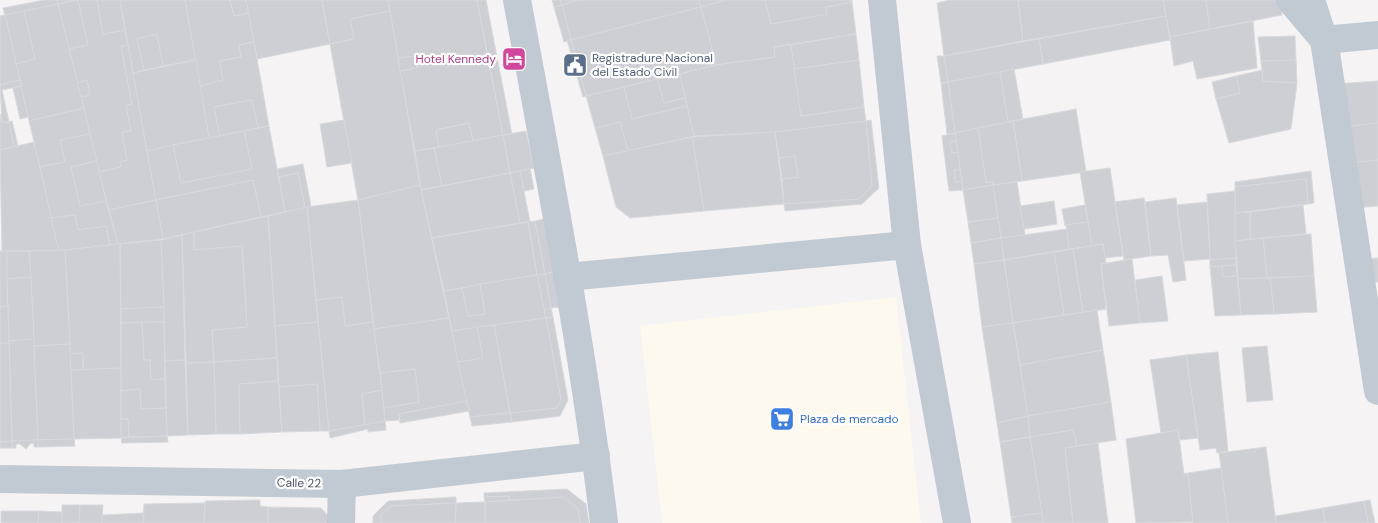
<svg xmlns="http://www.w3.org/2000/svg" width="1378" height="523" viewBox="0 0 1378 523" font-family="'DM Sans',sans-serif">
<rect width="100%" height="100%" fill="#f5f3f3"/>
<polygon fill="#fdf9ef" points="896,297 921,523 662,523 640,326"/>
<g fill="#cdcfd5" stroke="#d7d9de">
<polygon points="44,0 57,0 58,4 5,15 3,8"/>
<polygon points="57,0 78,0 58,4"/>
<polygon points="78,0 88,45 69,49 58,4"/>
<polygon points="78,0 97,0 103,34 125,30 128,45 121,46 132,104 126,105 131,131 122,132 127,160 120,162 121,167 99,172 81,97 90,95 87,80 77,83 69,49 88,45"/>
<polygon points="97,0 120,0 125,30 103,34"/>
<polygon points="120,0 185,0 196,60 163,66 157,34 137,39 144,70 133,73"/>
<polygon points="185,0 230,0 234,16 249,13 254,42 239,45 241,57 220,61 223,80 200,86"/>
<polygon points="230,0 246,0 249,13 234,16"/>
<polygon points="246,0 322,0 330,44 257,59"/>
<polygon points="322,0 388,0 390,11 350,19 354,39 330,44"/>
<polygon points="388,0 477,0 503,135 473,141 469,123 436,130 439,147 415,151 400,71 417,68 415,56 398,58"/>
<polygon points="477,0 486,0 512,134 503,135"/>
<polygon points="552,0 560,0 562,5 554,7"/>
<polygon points="560,0 579,0 562,5"/>
<polygon points="579,0 699,0 701,7 571,40 562,5"/>
<polygon points="699,0 726,0 701,7"/>
<polygon points="726,0 765,0 771,24 827,14 826,7 852,2 856,34 774,47 775,57 716,65 701,7"/>
<polygon points="765,0 852,0 852,2 826,7 827,14 771,24"/>
<polygon points="950,0 1018,0 1023,41 944,56 937,3"/>
<polygon points="1018,0 1163,0 1166,16 1023,41"/>
<polygon points="1163,0 1206,0 1210,29 1170,37"/>
<polygon points="1206,0 1279,0 1282,15 1210,29"/>
<polygon points="58,4 84,108 29,121 16,64 35,59 24,11"/>
<polygon points="562,5 571,40 564,42 554,7"/>
<polygon points="701,7 716,65 586,96 571,40"/>
<polygon points="24,11 35,59 16,64 5,15"/>
<polygon points="390,11 420,185 358,200 330,44 354,39 350,19"/>
<polygon points="5,15 20,80 0,85 0,16"/>
<polygon points="1166,16 1170,40 1043,64 1039,39"/>
<polygon points="1253,21 1257,68 1197,79 1193,61 1174,66 1170,37"/>
<polygon points="157,34 163,66 144,70 137,39"/>
<polygon points="856,34 859,60 794,69 791,45"/>
<polygon points="1295,36 1296,60 1261,61 1258,37"/>
<polygon points="1039,39 1043,64 948,82 944,56"/>
<polygon points="567,40 571,40 586,96 583,97 577,76 573,75 570,71 574,65"/>
<polygon points="254,42 269,126 258,128 252,100 214,107 220,136 209,138 200,86 223,80 220,61 241,57 239,45"/>
<polygon points="128,45 156,200 109,210 99,172 121,167 120,162 127,160 122,132 131,131 126,105 132,104 121,46"/>
<polygon points="791,45 801,116 864,107 866,121 775,132 694,136 680,74 716,65 775,57 774,47"/>
<polygon points="415,56 417,68 400,71 398,58"/>
<polygon points="937,56 944,56 948,82 941,83"/>
<polygon points="196,60 209,138 147,151 133,73"/>
<polygon points="859,60 864,107 801,116 794,69"/>
<polygon points="1296,60 1297,83 1263,81 1261,61"/>
<polygon points="1014,69 1023,119 1008,122 1000,72"/>
<polygon points="1262,70 1263,81 1297,83 1291,129 1229,143 1216,99 1240,93 1236,76"/>
<polygon points="1000,72 1008,122 955,133 948,82"/>
<polygon points="680,74 685,98 664,103 657,79"/>
<polygon points="1236,76 1240,93 1216,99 1212,82"/>
<polygon points="657,79 664,103 685,98 687,106 632,119 624,87"/>
<polygon points="20,80 21,86 2,90 9,122 2,123 0,85"/>
<polygon points="87,80 90,95 81,97 77,83"/>
<polygon points="1378,81 1378,123 1340,127 1335,84"/>
<polygon points="948,82 955,133 947,134 941,83"/>
<polygon points="21,86 28,117 20,119 13,88"/>
<polygon points="624,87 632,119 687,106 694,136 628,151 620,122 595,128 586,96"/>
<polygon points="252,100 258,128 220,136 214,107"/>
<polygon points="84,108 90,134 60,140 65,162 40,167 29,121"/>
<polygon points="1076,109 1086,172 1022,181 1013,121"/>
<polygon points="0,114 2,123 9,122 14,147 0,150"/>
<polygon points="344,120 352,163 327,167 320,124"/>
<polygon points="871,120 879,188 862,204 785,211 784,204 859,199 872,186 866,121"/>
<polygon points="12,121 18,146 14,147 9,122"/>
<polygon points="866,121 872,186 859,199 784,204 782,179 798,177 795,156 779,158 775,132"/>
<polygon points="1013,121 1022,181 993,185 993,182 986,183 978,128"/>
<polygon points="620,122 628,151 603,156 595,128"/>
<polygon points="469,123 473,141 439,147 436,130"/>
<polygon points="1378,123 1378,160 1346,163 1340,127"/>
<polygon points="269,126 285,212 261,217 253,180 156,200 147,151 173,145 181,183 252,169 244,131"/>
<polygon points="978,128 986,183 993,182 993,185 963,190 955,133"/>
<polygon points="244,131 252,169 181,183 173,145"/>
<polygon points="526,131 534,168 510,173 503,135"/>
<polygon points="775,132 784,204 704,211 692,137"/>
<polygon points="955,133 956,141 950,142 952,153 958,152 960,170 954,170 956,182 962,181 963,190 949,191 942,136"/>
<polygon points="90,134 97,161 71,167 80,206 106,201 118,244 110,245 106,226 78,230 75,215 51,218 40,167 65,162 60,140"/>
<polygon points="503,135 510,173 442,186 434,148"/>
<polygon points="692,137 704,211 630,218 616,207 603,156"/>
<polygon points="956,141 958,152 952,153 950,142"/>
<polygon points="34,142 59,251 2,251 0,150"/>
<polygon points="434,148 442,186 421,190 415,151"/>
<polygon points="795,156 798,177 782,179 779,158"/>
<polygon points="1378,160 1378,206 1354,208 1346,163"/>
<polygon points="97,161 106,201 80,206 71,167"/>
<polygon points="303,164 311,206 305,208 298,173 279,177 277,169"/>
<polygon points="1110,168 1123,256 1105,258 1103,244 1092,246 1080,172"/>
<polygon points="530,169 534,189 524,191 520,171"/>
<polygon points="954,170 960,170 962,181 956,182"/>
<polygon points="520,171 530,222 520,223 510,173"/>
<polygon points="1311,171 1314,203 1308,204 1306,179 1235,187 1235,182"/>
<polygon points="298,173 305,208 285,212 279,177"/>
<polygon points="510,173 520,223 432,238 421,190"/>
<polygon points="1306,179 1308,204 1235,213 1235,187"/>
<polygon points="253,180 261,217 163,239 156,200"/>
<polygon points="1017,182 1025,235 1001,238 993,185"/>
<polygon points="420,185 449,318 374,329 358,200"/>
<polygon points="993,185 998,218 968,222 963,190"/>
<polygon points="1235,191 1236,258 1210,260 1207,194"/>
<polygon points="1144,198 1151,256 1124,260 1115,202"/>
<polygon points="1176,198 1186,280 1173,282 1168,255 1151,256 1145,202"/>
<polygon points="156,200 163,239 118,244 109,210"/>
<polygon points="358,200 373,322 345,326 342,297 316,300 307,207"/>
<polygon points="1054,201 1057,224 1024,229 1020,206"/>
<polygon points="1207,202 1210,259 1184,261 1177,205"/>
<polygon points="1085,205 1088,222 1065,226 1062,209"/>
<polygon points="1303,205 1306,234 1250,239 1250,212"/>
<polygon points="307,207 318,322 275,326 268,216"/>
<polygon points="1250,212 1250,239 1235,241 1235,213"/>
<polygon points="75,215 78,230 106,226 110,245 59,251 51,218"/>
<polygon points="268,216 277,358 214,362 212,330 247,327 242,246 194,250 194,232"/>
<polygon points="549,218 560,271 545,274 535,221"/>
<polygon points="998,218 1001,238 971,243 968,222"/>
<polygon points="535,221 545,274 537,275 528,222"/>
<polygon points="528,222 537,275 444,291 432,238"/>
<polygon points="1088,222 1092,246 1069,249 1066,225"/>
<polygon points="1067,229 1069,249 1004,260 1001,238"/>
<polygon points="194,232 194,250 242,246 247,327 212,330 214,362 186,363 182,235"/>
<polygon points="1311,234 1314,276 1267,278 1263,238"/>
<polygon points="182,235 185,360 165,361 161,240"/>
<polygon points="1001,238 1004,260 974,264 971,243"/>
<polygon points="1263,238 1267,278 1238,279 1235,241"/>
<polygon points="161,240 164,307 121,309 120,244"/>
<polygon points="118,244 120,244 121,368 83,370 83,353 70,354 65,250"/>
<polygon points="1103,244 1106,263 1101,264 1106,309 1083,313 1073,249"/>
<polygon points="1073,249 1083,313 1064,315 1054,252"/>
<polygon points="65,250 70,344 34,346 29,251"/>
<polygon points="0,251 7,251 8,306 0,307"/>
<polygon points="7,251 29,251 31,277 7,279"/>
<polygon points="1054,252 1064,315 1013,323 1004,260"/>
<polygon points="1236,258 1236,265 1210,267 1210,260"/>
<polygon points="1378,258 1378,282 1366,282 1362,259"/>
<polygon points="1132,259 1140,323 1109,326 1101,264"/>
<polygon points="1004,260 1013,323 982,327 974,264"/>
<polygon points="1236,265 1237,276 1223,277 1222,266"/>
<polygon points="1222,266 1223,277 1237,276 1241,315 1215,316 1210,267"/>
<polygon points="554,272 561,307 551,308 545,274"/>
<polygon points="545,274 551,308 544,310 537,275"/>
<polygon points="537,275 546,318 452,331 444,291 462,288 468,316 485,314 480,284"/>
<polygon points="1162,276 1168,321 1140,323 1135,280"/>
<polygon points="1314,276 1317,312 1274,314 1270,278"/>
<polygon points="31,277 34,339 9,341 7,279"/>
<polygon points="1270,278 1274,314 1241,315 1238,279"/>
<polygon points="480,284 485,314 468,316 462,288"/>
<polygon points="342,297 345,326 373,322 382,390 362,394 365,425 329,431 316,300"/>
<polygon points="8,306 9,343 0,343 0,307"/>
<polygon points="164,307 164,322 121,323 121,309"/>
<polygon points="551,308 553,317 546,318 544,310"/>
<polygon points="1097,310 1103,350 1020,365 1013,323"/>
<polygon points="553,317 568,400 560,416 512,422 510,413 556,408 561,400 546,318"/>
<polygon points="449,318 467,401 399,414 399,420 385,421 384,408 419,402 415,369 380,373 374,329"/>
<polygon points="546,318 561,400 556,408 510,413 494,325"/>
<polygon points="142,322 164,322 165,379 151,380 150,360 144,360"/>
<polygon points="142,322 144,360 150,360 151,380 165,379 166,408 141,409 140,389 121,391 121,323"/>
<polygon points="318,322 329,431 320,431 317,384 279,387 275,326"/>
<polygon points="1013,323 1028,416 997,423 982,327"/>
<polygon points="494,325 510,413 470,417 458,362 483,358 477,327"/>
<polygon points="477,327 483,358 458,362 452,331"/>
<polygon points="34,339 38,440 12,441 9,341"/>
<polygon points="0,343 9,343 12,441 0,442"/>
<polygon points="70,344 74,439 38,440 34,346"/>
<polygon points="1267,346 1273,400 1247,402 1242,348"/>
<polygon points="1103,350 1111,402 1028,416 1020,365"/>
<polygon points="1218,352 1228,451 1217,453 1216,448 1200,450 1186,355"/>
<polygon points="83,353 83,370 71,370 70,354"/>
<polygon points="1186,355 1198,438 1180,440 1178,430 1161,433 1150,360"/>
<polygon points="277,358 278,381 239,384 240,434 216,434 214,362"/>
<polygon points="185,360 188,435 167,436 165,361"/>
<polygon points="214,362 216,434 188,435 186,363"/>
<polygon points="121,368 121,438 74,439 71,370"/>
<polygon points="415,369 419,402 384,408 380,373"/>
<polygon points="278,381 282,432 240,434 239,384"/>
<polygon points="317,384 320,431 282,432 279,387"/>
<polygon points="140,389 141,409 166,408 167,436 129,437 128,419 121,419 121,391"/>
<polygon points="382,390 385,421 365,425 362,394"/>
<polygon points="467,401 469,411 400,423 399,414"/>
<polygon points="1111,402 1116,440 1077,446 1073,430 1030,437 1028,416"/>
<polygon points="510,413 512,422 472,426 470,417"/>
<polygon points="1028,416 1030,437 1000,442 997,423"/>
<polygon points="121,419 128,419 129,437 121,438"/>
<polygon points="385,421 386,430 368,432 368,429 330,438 329,431"/>
<polygon points="1073,430 1077,446 1065,448 1073,523 1043,523 1030,437"/>
<polygon points="1178,430 1184,474 1188,473 1193,522 1136,523 1126,439"/>
<polygon points="167,436 168,442 122,443 121,438"/>
<polygon points="1030,437 1042,513 1011,517 1000,442"/>
<polygon points="74,439 75,446 38,447 38,440"/>
<polygon points="38,440 38,447 34,447 34,443 30,444 26,449 20,444 16,444 16,448 12,448 12,441"/>
<polygon points="12,441 12,448 0,448 0,442"/>
<polygon points="1098,443 1108,523 1073,523 1065,448"/>
<polygon points="1266,447 1276,523 1228,523 1219,453"/>
<polygon points="1221,468 1228,523 1193,523 1188,473"/>
<polygon points="567,489 586,504 589,523 580,523 578,509 563,498 510,500 509,496 484,497 484,493"/>
<polygon points="509,496 510,500 485,502 484,497"/>
<polygon points="456,497 456,503 391,506 381,515 381,523 373,523 373,516 388,501"/>
<polygon points="564,497 578,509 580,523 485,523 485,502"/>
<polygon points="260,500 260,506 268,507 268,523 204,523 205,501"/>
<polygon points="1370,500 1375,523 1368,523 1364,501"/>
<polygon points="1364,501 1368,523 1325,523 1323,508"/>
<polygon points="485,502 485,523 455,523 456,503"/>
<polygon points="205,503 204,523 143,523 144,504"/>
<polygon points="456,503 455,523 381,523 381,515 391,506"/>
<polygon points="62,505 80,505 79,523 62,523"/>
<polygon points="80,505 103,505 102,523 79,523"/>
<polygon points="268,507 321,508 331,519 331,523 268,523"/>
<polygon points="1323,508 1325,523 1276,523 1275,516"/>
<polygon points="1,511 39,511 38,523 1,523"/>
<polygon points="39,511 62,512 62,523 38,523"/>
<polygon points="144,513 143,523 102,523 102,515"/>
<polygon points="1042,513 1043,523 1012,523 1011,517"/>
</g>
<g fill="none" stroke-linecap="round" stroke-linejoin="round">
<g stroke="#c1cad2" stroke-width="28">
<path d="M517 0C549 174 583 347 604 523"/>
<polyline points="882,0 907,245 957,523"/>
<polyline points="1290,0 1324,40 1378,35"/>
<polyline points="1311,0 1324,40 1378,391"/>
<polyline points="567,277 907,245"/>
<polyline points="0,479 342,484 596,456"/>
<polyline points="341,523 342,484"/>
</g>
</g>
<defs>
<symbol id="hotel-square" viewBox="-11 -11 22 22"><rect x="-9" y="-9" width="18" height="18" rx="4" fill="#d1479c" stroke="#fff"/><path d="M-6-4.5h1.5V1H6V5H4.5V3h-9V5H-6ZM-4 0a1.8 1.8 0 1 1 3.6 0ZM.5 0V-2.5h3Q6-2.5 6 0Z" fill="#fff"/></symbol>
<symbol id="civic-square" viewBox="-11 -11 22 22"><rect x="-9" y="-9" width="18" height="18" rx="4" fill="#5c6f8a" stroke="#fff"/><path d="M-.6-6.5H3V-4.5H.6V-3L4-1V1h2V6H-6V1h2V-1L-.6-3ZM-1.2 2.5V6h2.4V2.5Z" fill="#fff"/></symbol>
<symbol id="supermarket-square" viewBox="-11 -11 22 22"><rect x="-9" y="-9" width="18" height="18" rx="4" fill="#3f7fe0" stroke="#fff"/><path d="M-6-5.5h2.5l.6 2H6L4.5 2H-2.5L-4.4-4H-6ZM-1.5 3.2a1.3 1.3 0 1 0 .1 0ZM3 3.2a1.3 1.3 0 1 0 .1 0Z" fill="#fff"/></symbol>
</defs>
<g fill-rule="evenodd">
<use href="#hotel-square" x="500" y="45" width="28" height="28"/>
<use href="#civic-square" x="561" y="51" width="28" height="28"/>
<use href="#supermarket-square" x="768" y="405" width="28" height="28"/>
</g>
<g text-anchor="middle" stroke-width="4.5" stroke-linejoin="round" paint-order="stroke">
<g font-size="12" fill="#4e5e75" stroke="#fff" text-anchor="start">
<text x="592" y="62">Registradure Nacional<tspan x="592" dy="14">del Estado Civil</tspan></text>
</g>
<g font-size="12" fill="#b23c85" stroke="#fff" text-anchor="end">
<text x="496" y="63">Hotel Kennedy</text>
</g>
<g font-size="12" fill="#366cbe" stroke="#fff" text-anchor="start">
<text x="800" y="423">Plaza de mercado</text>
</g>
<g font-size="12" fill="#4a5661" stroke="#fff">
<text transform="translate(299 483) rotate(1)" y="4">Calle 22</text>
</g>
</g>
</svg>
